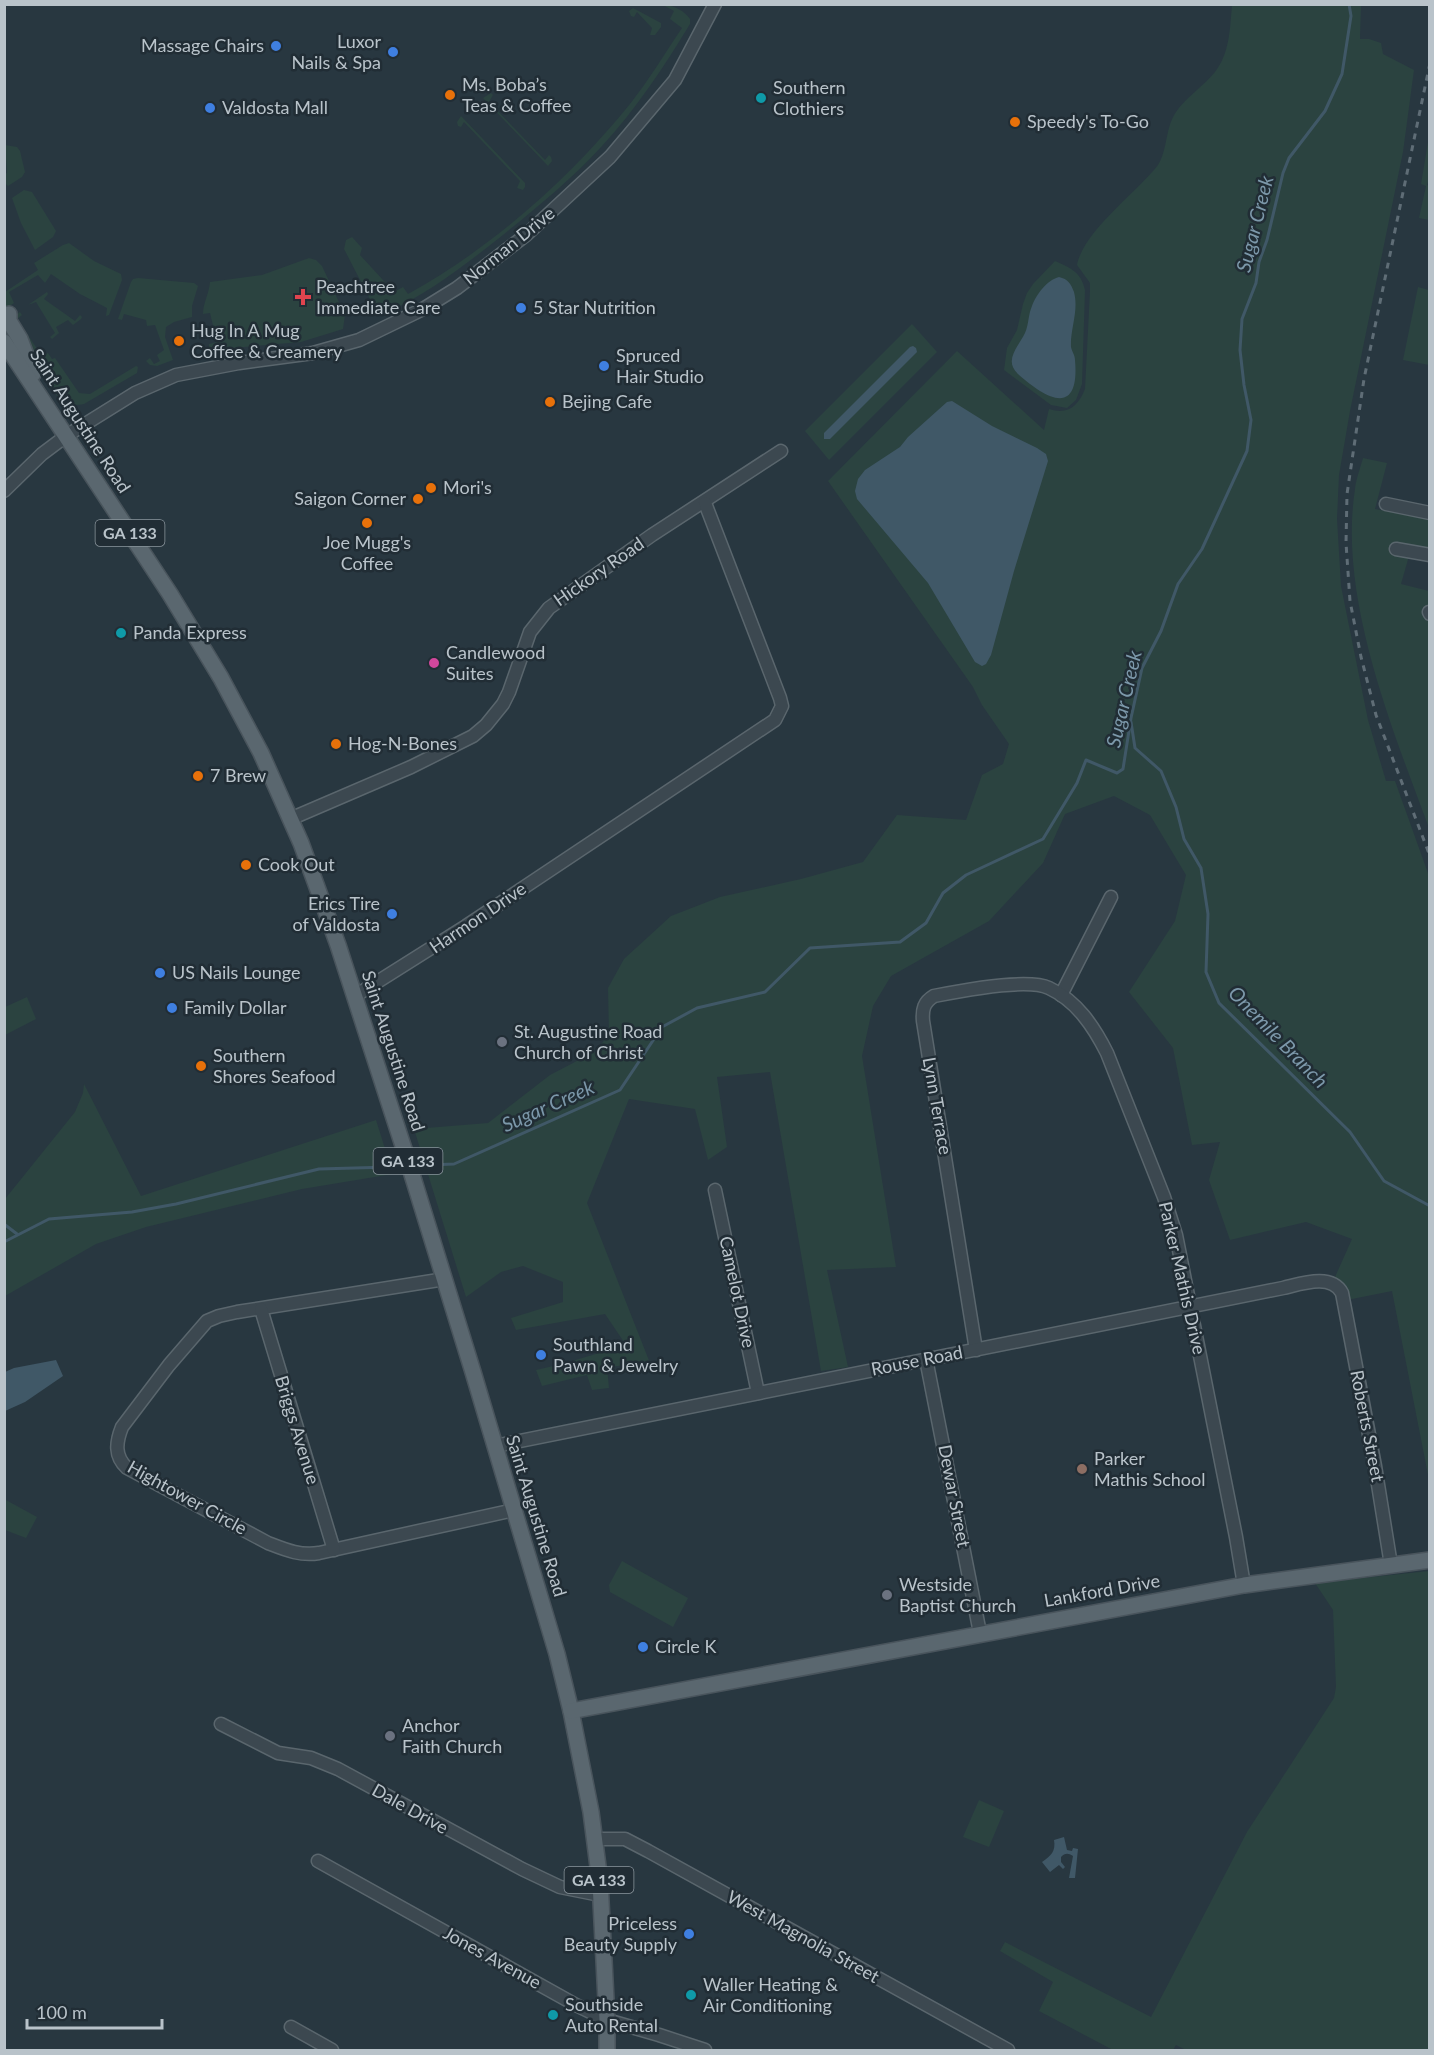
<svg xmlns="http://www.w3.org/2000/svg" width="1434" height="2055" viewBox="0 0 1434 2055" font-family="Lato,sans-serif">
<rect width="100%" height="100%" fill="#283740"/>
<g fill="#2b4340">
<path d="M663 5C672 4 685 11 690 19V24C664 67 636 109 602 146 568 183 528 215 489 246 457 271 423 296 386 313H382L374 307 344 249 346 240 352 237 362 248 360 255 394 292 403 287 408 294C493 247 569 179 630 104 649 80 665 53 682 28L670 19 674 11Z"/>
<path d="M1232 5H1361L1360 39H1369L1381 43 1383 54 1414 70 1403 152 1350 411 1339 475 1337 519 1341 586 1368 720 1386 781H1395L1429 876V1480L1392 1291 1347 1300 1343 1285 1335 1277 1352 1239 1306 1222 1230 1240 1209 1180 1220 1142 1192 1145 1173 1048 1129 992 1175 921 1186 875 1150 815 1114 796 1065 814 1043 863 989 921 891 976 873 1006 862 1056 896 1267 827 1270 848 1367 821 1371 770 1072 717 1077 727 1147 708 1160 695 1109 629 1099 587 1203 650 1363 607 1367 609 1388 592 1390 587 1375 542 1386 536 1370 562 1364 626 1345 605 1314 516 1330 511 1318 563 1302V1282L523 1266 501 1272 466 1297 414 1129 488 1123 550 1075 596 1051 609 1034 608 988 624 959 671 916 720 897 801 879 863 862 897 815 966 820 982 775 1003 764 1009 744 982 705 973 687 828 481 957 351 1044 430 1049 409C1067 415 1078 407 1085 389L1090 291V283L1077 265C1083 232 1136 193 1158 165 1168 149 1165 128 1176 112 1186 97 1204 86 1215 72 1230 53 1230 27 1232 5Z"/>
<polygon points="633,8 661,23 661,27 655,35 650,35 652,28 637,12 634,17 631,16 629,11"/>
<polygon points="491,93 493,95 489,102 545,160 549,155 551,157 552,161 548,166 483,98"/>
<polygon points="461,116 525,183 525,187 523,190 517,188 520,181 464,122 461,127 458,126 457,122"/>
<polygon points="1429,136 1430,175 1427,185 1429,186 1429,220 1419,218 1426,186 1421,184"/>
<polygon points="5,145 17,147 20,151 25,172 22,177 8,186 5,183 5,174 7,173"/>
<polygon points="24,190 32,192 56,231 53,237 35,250 21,223 12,198"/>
<polygon points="69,243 94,261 121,274 122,280 109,315 106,316 107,308 80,294 51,274 45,283 38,275 9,292 14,303 5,309 5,292 38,270 34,263 63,245"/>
<path d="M309 258 316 260 322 266 345 315 343 329 301 342 220 349 214 350 209 347V344L217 342 210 313 203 314C203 303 209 294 210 282L262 275Z"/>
<path d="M1055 261C1071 268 1081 272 1085 290L1082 384 1076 400 1067 408 1051 405 1004 370 1007 348 1017 330 1023 304 1027 293 1033 284Z"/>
<polygon points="138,278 194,283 198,286 192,306 192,317 174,322 166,327 165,337 173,360 157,366 150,365 146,361 150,358 154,364 160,361 157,355 164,350 155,325 147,326 146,320 124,314 122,320 118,319 131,282 133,279"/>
<polygon points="1418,287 1429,290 1429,365 1403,360"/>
<polygon points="47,292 48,294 44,299 75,321 80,315 82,317 81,319 73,325 68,320 56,327 59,333 52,339 50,337 55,333 36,302 28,305"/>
<path d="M20 312 22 315 17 319 42 356 48 353 52 359 55 358 79 393 90 394 136 366 138 367 137 373 84 404C78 405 72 406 66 403 48 394 25 342 15 323V315Z"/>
<polygon points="912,324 937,352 829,460 805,431"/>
<path d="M1363 458 1387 463 1375 509 1429 519V552L1409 556 1401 584 1429 591V828C1392 728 1338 597 1355 489 1356 479 1360 469 1363 458Z"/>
<polygon points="27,997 36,1019 5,1035 5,1007"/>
<polygon points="84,1084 141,1196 376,1120 393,1174 302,1189 146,1227 96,1244 5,1296 5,1199 75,1112 83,1093"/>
<polygon points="4,1499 37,1517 26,1538 5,1530"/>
<polygon points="622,1561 688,1598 673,1627 610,1592 609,1585"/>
<polygon points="1429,1571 1429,2050 1186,2050 1176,2045 1173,2050 1113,2050 1039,2011 1053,1982 1000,1951 1005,1942 1151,2017 1247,1832 1334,1698 1336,1687 1333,1610 1315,1583"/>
<polygon points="979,1800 1004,1811 989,1847 963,1837"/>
</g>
<g fill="#405867">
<path d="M1059 277C1068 279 1071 284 1074 292 1079 311 1070 329 1071 347 1072 352 1075 355 1075 360 1080 418 1046 399 1018 374 1003 360 1019 346 1025 333 1029 324 1028 315 1032 306 1036 295 1047 280 1059 277Z"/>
<polygon points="913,346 916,348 917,352 830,439 824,439 824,433 910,347"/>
<polygon points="952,401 992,426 1037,448 1046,454 1048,461 1014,571 991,655 986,664 982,666 975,662 928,583 857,499 855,491 858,479 865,470 900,447 908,437 947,402"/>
<polygon points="56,1360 63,1376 25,1402 5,1411 5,1372 14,1368"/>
<path d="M1064 1837 1067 1850 1072 1851 1073 1848 1078 1849 1075 1878H1069L1073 1856C1068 1853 1065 1853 1061 1857V1862L1065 1867 1063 1869 1059 1865 1050 1872 1042 1862C1051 1856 1056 1851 1054 1840Z"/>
</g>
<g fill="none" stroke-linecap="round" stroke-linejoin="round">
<g stroke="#405867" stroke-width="3">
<polyline points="1131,722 1135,748 1161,771 1176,807 1184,839 1201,868 1208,914 1206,972 1219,1003 1350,1132 1384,1181 1430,1206"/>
<polyline points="429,1165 454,1164 620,1090 662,1027 697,1008 765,992 810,948 900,942 926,923 943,893 966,875 1043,839 1077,783 1086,760 1117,773 1123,769 1131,718 1142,668 1161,631 1178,584 1202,549 1247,451 1251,420 1244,385 1240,350 1242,319 1256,283 1259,262 1267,240 1283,173 1289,158 1325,111 1342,74 1351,16 1349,4"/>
<polyline points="4,1224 17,1234"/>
<polyline points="4,1242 49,1219 132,1212 176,1204 319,1169 390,1167"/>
</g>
<defs>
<g id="minor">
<polyline points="4,491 42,454 66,436 135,393 176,375 239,363 313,353 359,340 423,309 457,288 526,235 610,157 675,80 715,4"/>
<polyline points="1386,504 1430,513"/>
<polyline points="1396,549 1430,555"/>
<polyline points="1429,612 1430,614"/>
<polyline points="290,819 411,767 473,736 486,725 503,704 509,692 530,632 549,608 652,535 781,451"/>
<polyline points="1061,995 1111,897"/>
<polyline points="355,996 466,926 775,720 782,706 780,698 705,503"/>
<polyline points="715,1190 758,1393"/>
<path d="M445 1279 237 1312 219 1316 207 1321 169 1365 122 1427C116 1442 114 1456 127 1468L268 1543C286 1550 300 1556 319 1553L514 1510"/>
<polyline points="261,1309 334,1550"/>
<path d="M976 1350 923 1021C922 1009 924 1002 934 996 959 991 1027 978 1049 988 1077 1001 1094 1027 1107 1053L1164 1197 1176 1235 1236 1537 1244 1585"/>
<polyline points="926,1359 980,1633"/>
<path d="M495 1446 1283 1288C1301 1284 1331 1273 1342 1293L1375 1466 1391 1565"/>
<polyline points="221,1724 278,1753 311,1758 338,1769 522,1869 560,1887 600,1895"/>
<polyline points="595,1839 625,1839 648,1851 1008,2050"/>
<polyline points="318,1861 576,2005 607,2020 659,2035 705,2050"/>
<polyline points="291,2027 332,2050"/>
</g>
<g id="major">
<polyline points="9,314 9,321 20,339 33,374"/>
<polyline points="4,342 170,594 221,678 261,753 301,843 338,945 406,1155 473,1372 557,1654 571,1711 591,1812 600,1882 607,2020 607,2050"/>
<polyline points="571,1711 1244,1585 1430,1560"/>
</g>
</defs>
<use href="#minor" stroke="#5a666d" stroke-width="15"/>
<use href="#major" stroke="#49545c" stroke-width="18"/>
<use href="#minor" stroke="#3c4850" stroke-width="12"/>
<use href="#major" stroke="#5a676f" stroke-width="15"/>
<polyline stroke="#5f6d76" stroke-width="3" stroke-dasharray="6 6" stroke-linecap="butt" points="1430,63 1364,379 1347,494 1346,543 1350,601 1361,657 1376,715 1430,856"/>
</g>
<g fill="#3f7fe0" stroke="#212d35" stroke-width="2">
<circle cx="276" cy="46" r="6"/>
<circle cx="393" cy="52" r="6"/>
<circle cx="210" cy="108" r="6"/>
<circle cx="521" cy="308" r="6"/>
<circle cx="604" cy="366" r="6"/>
<circle cx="392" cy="914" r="6"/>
<circle cx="160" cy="973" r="6"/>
<circle cx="172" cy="1008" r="6"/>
<circle cx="541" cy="1355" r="6"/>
<circle cx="643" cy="1647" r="6"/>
<circle cx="689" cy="1934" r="6"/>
</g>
<g fill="#e8710a" stroke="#212d35" stroke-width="2">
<circle cx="450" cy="95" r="6"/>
<circle cx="1015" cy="122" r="6"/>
<circle cx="179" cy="341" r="6"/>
<circle cx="550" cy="402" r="6"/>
<circle cx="431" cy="488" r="6"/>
<circle cx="418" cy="499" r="6"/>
<circle cx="367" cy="523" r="6"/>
<circle cx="336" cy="744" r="6"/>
<circle cx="198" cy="776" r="6"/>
<circle cx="246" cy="865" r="6"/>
<circle cx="201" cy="1066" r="6"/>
</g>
<g fill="#0f9aa8" stroke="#212d35" stroke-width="2">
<circle cx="761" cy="98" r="6"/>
<circle cx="121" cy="633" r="6"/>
<circle cx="691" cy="1995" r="6"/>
<circle cx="553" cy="2015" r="6"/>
</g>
<path fill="#e0444e" stroke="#212d35" stroke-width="2" d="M300 288h6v6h6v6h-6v6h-6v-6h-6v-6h6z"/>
<circle fill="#d1479c" stroke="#212d35" stroke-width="2" cx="434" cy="663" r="6"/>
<g fill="#6b7280" stroke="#212d35" stroke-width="2">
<circle cx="502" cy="1042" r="6"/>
<circle cx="887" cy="1595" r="6"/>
<circle cx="390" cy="1736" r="6"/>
</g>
<circle fill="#8d6e63" stroke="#212d35" stroke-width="2" cx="1082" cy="1469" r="6"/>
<g text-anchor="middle" stroke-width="5" stroke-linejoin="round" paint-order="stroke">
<g fill="#212d35" stroke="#8b969d" stroke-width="1.5">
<rect x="95.5" y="520" width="69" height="26" rx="4.5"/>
<rect x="373.5" y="1148" width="69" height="26" rx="4.5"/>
<rect x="564.5" y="1867" width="69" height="26" rx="4.5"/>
</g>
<g font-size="16" font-weight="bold" fill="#b9c3ca">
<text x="130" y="539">GA 133</text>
<text x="408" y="1167">GA 133</text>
<text x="599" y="1886">GA 133</text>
</g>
<g font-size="18" fill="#b9c3ca" stroke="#212d35" text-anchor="start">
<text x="381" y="48" text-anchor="end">Luxor<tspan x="381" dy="21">Nails &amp; Spa</tspan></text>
<text x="264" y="52" text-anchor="end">Massage Chairs</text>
<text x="462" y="91">Ms. Boba’s<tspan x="462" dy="21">Teas &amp; Coffee</tspan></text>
<text x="773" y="94">Southern<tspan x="773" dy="21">Clothiers</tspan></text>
<text x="222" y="114">Valdosta Mall</text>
<text x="1027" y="128">Speedy's To-Go</text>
<text x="316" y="293">Peachtree<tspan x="316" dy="21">Immediate Care</tspan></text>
<text x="533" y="314">5 Star Nutrition</text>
<text x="191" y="337">Hug In A Mug<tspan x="191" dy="21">Coffee &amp; Creamery</tspan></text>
<text x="616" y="362">Spruced<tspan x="616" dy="21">Hair Studio</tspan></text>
<text x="562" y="408">Bejing Cafe</text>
<text x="443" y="494">Mori's</text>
<text x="406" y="505" text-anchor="end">Saigon Corner</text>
<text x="367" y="549" text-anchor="middle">Joe Mugg's<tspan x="367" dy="21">Coffee</tspan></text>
<text x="133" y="639">Panda Express</text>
<text x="446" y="659">Candlewood<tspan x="446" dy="21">Suites</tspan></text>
<text x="348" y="750">Hog-N-Bones</text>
<text x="210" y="782">7 Brew</text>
<text x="258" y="871">Cook Out</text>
<text x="380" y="910" text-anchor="end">Erics Tire<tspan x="380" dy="21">of Valdosta</tspan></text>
<text x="172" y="979">US Nails Lounge</text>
<text x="184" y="1014">Family Dollar</text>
<text x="514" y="1038">St. Augustine Road<tspan x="514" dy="21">Church of Christ</tspan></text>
<text x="213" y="1062">Southern<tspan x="213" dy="21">Shores Seafood</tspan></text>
<text x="553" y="1351">Southland<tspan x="553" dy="21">Pawn &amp; Jewelry</tspan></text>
<text x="1094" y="1465">Parker<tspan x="1094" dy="21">Mathis School</tspan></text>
<text x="899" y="1591">Westside<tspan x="899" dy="21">Baptist Church</tspan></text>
<text x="655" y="1653">Circle K</text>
<text x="402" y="1732">Anchor<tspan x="402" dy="21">Faith Church</tspan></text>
<text x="677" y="1930" text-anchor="end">Priceless<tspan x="677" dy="21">Beauty Supply</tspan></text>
<text x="703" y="1991">Waller Heating &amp;<tspan x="703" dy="21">Air Conditioning</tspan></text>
<text x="565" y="2011">Southside<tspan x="565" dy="21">Auto Rental</tspan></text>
</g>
<g font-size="18" fill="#b9c3ca" stroke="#212d35">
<text transform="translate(509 246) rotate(-39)" y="6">Norman Drive</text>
<text transform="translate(80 421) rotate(57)" y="6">Saint Augustine Road</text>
<text transform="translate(599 572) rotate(-35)" y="6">Hickory Road</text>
<text transform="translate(478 918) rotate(-34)" y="6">Harmon Drive</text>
<text transform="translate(393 1051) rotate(72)" y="6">Saint Augustine Road</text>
<text transform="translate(937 1106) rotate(80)" y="6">Lynn Terrace</text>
<text transform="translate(1182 1278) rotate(77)" y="6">Parker Mathis Drive</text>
<text transform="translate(737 1292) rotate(78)" y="6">Camelot Drive</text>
<text transform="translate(917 1361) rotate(-11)" y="6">Rouse Road</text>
<text transform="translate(1367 1426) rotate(79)" y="6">Roberts Street</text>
<text transform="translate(297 1430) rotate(73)" y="6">Briggs Avenue</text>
<text transform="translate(954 1496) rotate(79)" y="6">Dewar Street</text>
<text transform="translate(187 1498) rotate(29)" y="6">Hightower Circle</text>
<text transform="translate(536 1516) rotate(73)" y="6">Saint Augustine Road</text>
<text transform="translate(1102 1591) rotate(-10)" y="6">Lankford Drive</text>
<text transform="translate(410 1809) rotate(29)" y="6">Dale Drive</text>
<text transform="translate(803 1937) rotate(29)" y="6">West Magnolia Street</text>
<text transform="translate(492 1958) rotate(29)" y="6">Jones Avenue</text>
</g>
<g font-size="20" font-style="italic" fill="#7c98aa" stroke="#212d35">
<text transform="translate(1255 224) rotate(-76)" y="7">Sugar Creek</text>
<text transform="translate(1124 699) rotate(-77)" y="7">Sugar Creek</text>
<text transform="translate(1278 1037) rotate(46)" y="7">Onemile Branch</text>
<text transform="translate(548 1106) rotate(-24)" y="7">Sugar Creek</text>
</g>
</g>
<rect width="1434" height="2055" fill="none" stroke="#b9c3ca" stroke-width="12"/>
<path d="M27 2019v9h135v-9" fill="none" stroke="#b9c3ca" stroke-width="3"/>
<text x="36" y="2019" font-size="18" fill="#b9c3ca" stroke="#212d35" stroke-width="4.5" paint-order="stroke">100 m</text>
</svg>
